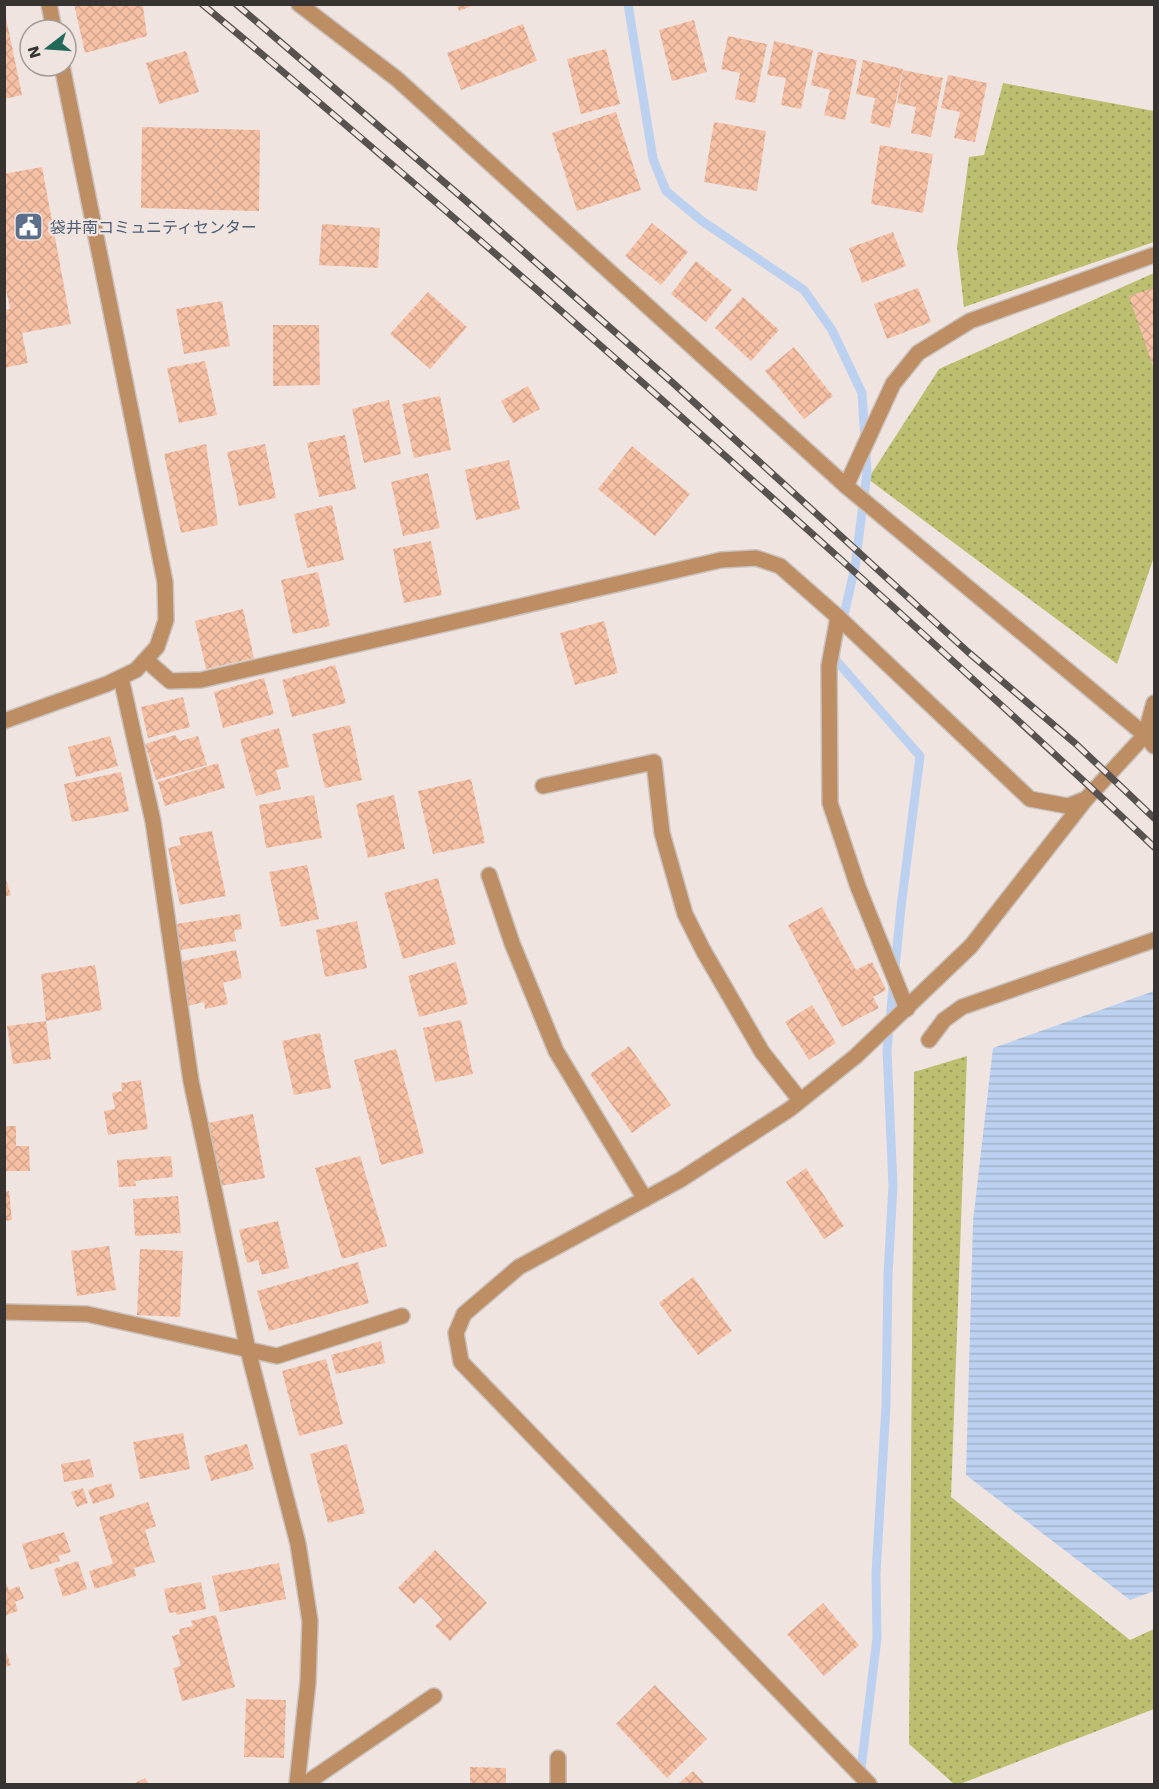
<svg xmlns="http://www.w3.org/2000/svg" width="1159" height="1789" viewBox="0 0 1159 1789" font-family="'Work Sans','Noto Sans JP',sans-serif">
<defs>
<pattern id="grass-dots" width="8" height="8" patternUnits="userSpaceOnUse" patternTransform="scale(1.5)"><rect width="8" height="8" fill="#bbbf6f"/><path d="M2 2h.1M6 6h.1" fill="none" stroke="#999c5c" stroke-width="1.8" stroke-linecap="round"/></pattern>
<pattern id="water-rules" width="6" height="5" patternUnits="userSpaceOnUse" patternTransform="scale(1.5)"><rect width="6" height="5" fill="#bcd1f0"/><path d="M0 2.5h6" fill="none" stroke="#a2b4ce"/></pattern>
<pattern id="building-cross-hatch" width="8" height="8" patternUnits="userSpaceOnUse" patternTransform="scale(1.5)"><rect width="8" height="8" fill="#f6c0a5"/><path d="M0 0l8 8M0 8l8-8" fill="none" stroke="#d4a58e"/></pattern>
</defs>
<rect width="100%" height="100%" fill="#efe4df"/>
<g fill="url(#grass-dots)">
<polygon points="1003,83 1154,111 1154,242 964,307 957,247 969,157 984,155"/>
<polygon points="1154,273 1154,557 1117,664 868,479 939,369"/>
<polygon points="967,1056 951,1497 1130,1640 1154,1629 1154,1709 960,1784 954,1784 909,1744 914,1072"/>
</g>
<polygon fill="url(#water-rules)" points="1154,991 1154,1591 1130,1600 966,1475 973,1221 993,1048"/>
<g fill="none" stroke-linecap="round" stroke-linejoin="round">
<g stroke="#bcd1f0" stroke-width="9">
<polyline points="628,4 653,159 666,191 702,221 804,290 832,330 862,393 867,473 855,567 842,623"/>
<polyline points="835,653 834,658 920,756 901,907 887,1050 893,1186 888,1274 886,1406 876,1573 877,1638 860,1777"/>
</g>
</g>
<g fill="url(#building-cross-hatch)">
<polygon points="74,4 141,4 143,6 147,36 85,53"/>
<polygon points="456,4 474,4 474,5 459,11"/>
<polygon points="4,8 22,95 4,99"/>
<polygon points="694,20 707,72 672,81 659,30"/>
<polygon points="523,24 537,61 461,90 447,53"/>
<polygon points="728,36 767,44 755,103 735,99 740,73 721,69"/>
<polygon points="774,41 813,50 801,109 781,105 786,78 767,75"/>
<polygon points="606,49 620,104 581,114 567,59"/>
<polygon points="186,51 199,92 159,104 146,63"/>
<polygon points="818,52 857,60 845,120 824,115 830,90 811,85"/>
<polygon points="863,60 903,69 890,128 870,123 875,98 856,94"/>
<polygon points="903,70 943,78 931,137 911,133 916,107 897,103"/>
<polygon points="948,75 987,83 975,142 954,138 960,112 941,108"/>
<polygon points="616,112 641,190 577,211 552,133"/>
<polygon points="714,122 766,131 757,191 704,182"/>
<polygon points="142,127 260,130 259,211 141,208"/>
<polygon points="880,145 933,154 923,213 871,204"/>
<polygon points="42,167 71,324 22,333 28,363 4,368 4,310 10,309 4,280 4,174"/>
<polygon points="652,223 688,252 661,285 625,256"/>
<polygon points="322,224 380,228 378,268 319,265"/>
<polygon points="893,232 906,266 862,283 849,248"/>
<polygon points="696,261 732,290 706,322 671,294"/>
<polygon points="918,288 931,322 887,339 874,304"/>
<polygon points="1154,288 1154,370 1129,296"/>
<polygon points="428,292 467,327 430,369 390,334"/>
<polygon points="743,297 779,330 751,361 715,328"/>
<polygon points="222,301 230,346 184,354 176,309"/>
<polygon points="273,325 319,325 320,385 273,386"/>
<polygon points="794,347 833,396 804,419 765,371"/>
<polygon points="205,361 217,415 179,423 167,368"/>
<polygon points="528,386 540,409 513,423 501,401"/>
<polygon points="440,396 451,450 414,458 402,404"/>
<polygon points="389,400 401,454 364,463 352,409"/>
<polygon points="345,435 356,489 319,497 307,443"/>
<polygon points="206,444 218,525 181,533 164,454"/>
<polygon points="265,444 276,498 239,506 227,452"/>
<polygon points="632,446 690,494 655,536 598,489"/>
<polygon points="509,460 520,509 476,520 465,470"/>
<polygon points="428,473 440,528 403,536 391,482"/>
<polygon points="332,505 344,560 307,568 294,514"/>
<polygon points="431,541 442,595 404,603 393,549"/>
<polygon points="318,572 330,626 293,634 281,580"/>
<polygon points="243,609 254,658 206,669 195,621"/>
<polygon points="604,621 618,673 575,685 560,633"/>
<polygon points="335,665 346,703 292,717 282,680"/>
<polygon points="264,678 274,714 223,728 214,692"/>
<polygon points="183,697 190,727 148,738 141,707"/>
<polygon points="350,725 362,780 325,788 312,734"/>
<polygon points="279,728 289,767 276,770 281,789 256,796 240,739"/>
<polygon points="175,735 180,741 198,736 207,765 156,780 145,744"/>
<polygon points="110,736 118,766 76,777 68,747"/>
<polygon points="218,763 225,788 165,806 158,782"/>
<polygon points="121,772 129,811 72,822 64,784"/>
<polygon points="471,779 485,843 433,854 418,791"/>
<polygon points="314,795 322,838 266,848 259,805"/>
<polygon points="394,795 405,849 368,858 356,804"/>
<polygon points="212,831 226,896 180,905 168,848 181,845 179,837"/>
<polygon points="307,865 319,919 281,927 269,872"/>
<polygon points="4,874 11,895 4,897"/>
<polygon points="438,878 456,944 403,959 384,893"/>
<polygon points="822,907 856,970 872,962 886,990 873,997 879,1008 842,1027 788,925"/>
<polygon points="240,914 242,929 234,930 236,941 180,950 176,924"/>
<polygon points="357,921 367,968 325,977 316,930"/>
<polygon points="236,950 242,978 223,983 228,1004 205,1009 204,1002 187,1006 178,962"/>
<polygon points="456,962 468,1004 419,1017 408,976"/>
<polygon points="95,965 102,1010 46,1021 51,1059 13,1064 7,1026 46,1021 41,974"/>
<polygon points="812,1005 836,1043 809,1060 785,1022"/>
<polygon points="461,1020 473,1074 435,1082 423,1028"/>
<polygon points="320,1033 331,1088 294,1095 282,1041"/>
<polygon points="629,1046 671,1105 632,1133 590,1074"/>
<polygon points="396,1049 424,1153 381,1165 354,1060"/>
<polygon points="141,1080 148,1129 108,1135 104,1111 115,1109 112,1093 122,1091 121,1083"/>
<polygon points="253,1114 265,1178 220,1186 208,1123"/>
<polygon points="4,1126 16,1126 16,1146 29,1146 30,1171 4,1171"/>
<polygon points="171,1156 173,1177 135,1181 136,1186 119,1187 117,1160"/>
<polygon points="360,1156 387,1246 342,1259 315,1168"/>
<polygon points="806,1168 844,1226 824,1239 786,1182"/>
<polygon points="9,1191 12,1220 4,1221 4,1192"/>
<polygon points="178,1196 181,1233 135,1236 133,1199"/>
<polygon points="278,1221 289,1268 262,1275 258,1260 247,1263 239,1230"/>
<polygon points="109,1246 116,1290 77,1296 71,1251"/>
<polygon points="140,1249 183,1251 180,1317 137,1315"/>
<polygon points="358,1262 369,1303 269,1331 257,1291"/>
<polygon points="693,1277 732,1331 698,1355 659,1303"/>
<polygon points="381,1341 385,1363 336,1374 331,1355"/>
<polygon points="326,1359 343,1424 299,1436 282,1371"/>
<polygon points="183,1433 190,1469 140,1479 133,1442"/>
<polygon points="247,1444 254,1469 211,1481 204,1456"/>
<polygon points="347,1444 365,1513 328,1523 310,1454"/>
<polygon points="90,1459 94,1477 64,1482 61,1464"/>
<polygon points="111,1483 115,1497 93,1504 88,1490"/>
<polygon points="83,1488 88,1503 77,1507 71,1492"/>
<polygon points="148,1502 156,1526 145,1530 155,1562 134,1568 136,1576 95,1589 89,1571 113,1564 99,1517"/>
<polygon points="64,1532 71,1552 58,1556 60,1561 30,1570 22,1544"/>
<polygon points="435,1550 487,1603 450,1641 435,1626 442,1619 421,1597 414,1604 398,1588"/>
<polygon points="78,1561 87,1589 63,1597 54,1569"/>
<polygon points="279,1563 286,1599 220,1612 212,1576"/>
<polygon points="4,1579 9,1590 19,1586 24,1598 15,1602 18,1611 4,1616"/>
<polygon points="201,1582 206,1609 177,1615 176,1612 169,1613 164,1589"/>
<polygon points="823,1603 859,1645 824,1676 787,1634"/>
<polygon points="216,1615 235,1687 182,1701 173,1668 181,1666 172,1636 180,1634 179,1629 193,1626 191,1621"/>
<polygon points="4,1647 11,1665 4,1668"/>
<polygon points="655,1685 707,1739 667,1778 616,1724"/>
<polygon points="246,1699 286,1700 284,1758 244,1757"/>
<polygon points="470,1767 506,1768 506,1784 470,1784"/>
<polygon points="693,1771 705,1784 678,1784"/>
<polygon points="145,1778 149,1784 133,1784"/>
</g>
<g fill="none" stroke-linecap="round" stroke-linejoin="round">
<defs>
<polyline id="service" points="929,1040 944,1020 962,1007 1154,940"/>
<g id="minor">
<polyline points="846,486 893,384 918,353 970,321 1154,255"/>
<polyline points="838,617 829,666 830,803 858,887 907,1009"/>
<polyline points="146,660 170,681 201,680 721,560 756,558 780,566 838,617 1030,799 1068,806 1086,799 1145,735 846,486 397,79 299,4"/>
<polyline points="121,678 153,821 191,1081 248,1350 298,1544 310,1621 308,1682 297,1784"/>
<polyline points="543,786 654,762 662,833 685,914 703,950 762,1052 800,1100"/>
<polyline points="489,875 512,943 556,1051 645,1199"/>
<polyline points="4,1312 87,1314 277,1356 402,1316"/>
<polyline points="558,1758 558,1784"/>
<polyline points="305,1784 434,1696"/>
</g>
<g id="tertiary">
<polyline points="49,4 54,30"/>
<polyline points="1154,703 1145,735 1154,746"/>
<polyline points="4,721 107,684 136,670 157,647 166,620 165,582 62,66"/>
<polyline points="869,1784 461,1362 456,1333 464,1314 519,1267 680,1180 790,1109 856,1056 971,946 1086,799"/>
</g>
</defs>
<use href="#service" stroke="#cac1bc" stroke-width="18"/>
<use href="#minor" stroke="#cac1bc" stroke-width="18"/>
<use href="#tertiary" stroke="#cac1bc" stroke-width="18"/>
<use href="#service" stroke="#bd8d63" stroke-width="15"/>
<use href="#minor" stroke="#bd8d63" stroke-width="15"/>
<use href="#tertiary" stroke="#bd8d63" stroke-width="15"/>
<defs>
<g id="rail">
<path d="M202 4C422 187 636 375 848 566 951 659 1054 752 1154 847"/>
<polyline points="236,4 465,200 673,383 968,652 1076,744 1154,818"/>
</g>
</defs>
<use href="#rail" stroke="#57524f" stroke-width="7"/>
<use href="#rail" stroke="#efe4df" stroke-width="4.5" stroke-dasharray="14" stroke-linecap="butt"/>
</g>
<defs>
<symbol id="civic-square" viewBox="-11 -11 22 22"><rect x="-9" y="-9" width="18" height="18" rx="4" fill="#5c6f8a" stroke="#efe4df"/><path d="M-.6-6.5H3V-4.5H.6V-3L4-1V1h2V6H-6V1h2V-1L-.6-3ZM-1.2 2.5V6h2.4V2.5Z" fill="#fff"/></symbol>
</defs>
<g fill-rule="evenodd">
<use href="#civic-square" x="12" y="210" width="33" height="33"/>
</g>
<g text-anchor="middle" stroke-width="4.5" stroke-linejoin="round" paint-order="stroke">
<g font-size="16" fill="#4e5e75" stroke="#efe4df" text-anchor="start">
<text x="50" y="233">袋井南コミュニティセンター</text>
</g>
</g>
<rect width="1159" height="1789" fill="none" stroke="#373331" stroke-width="12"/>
<g transform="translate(48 48) rotate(253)"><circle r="28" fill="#efe4df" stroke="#a59d99" stroke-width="1.5"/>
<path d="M0-4.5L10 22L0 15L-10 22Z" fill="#22685b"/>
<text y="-9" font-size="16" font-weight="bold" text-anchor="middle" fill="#373331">N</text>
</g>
</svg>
